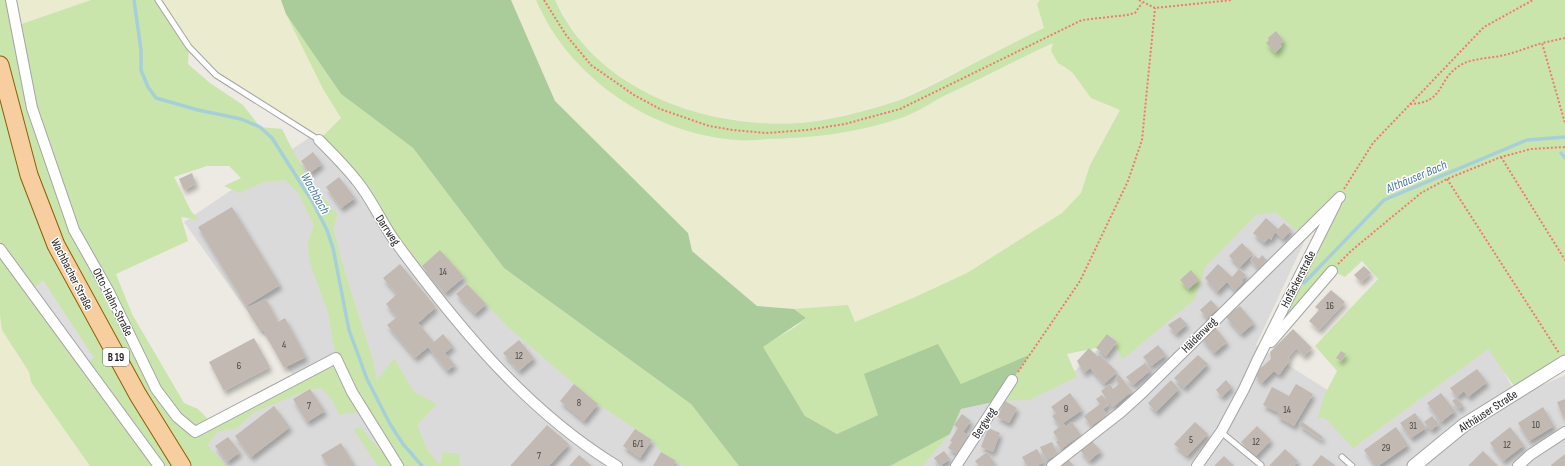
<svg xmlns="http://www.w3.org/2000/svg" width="1565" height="466" viewBox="0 0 1565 466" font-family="'Sofia Sans Condensed',sans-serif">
<defs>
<filter id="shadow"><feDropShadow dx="2.5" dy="4.5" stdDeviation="2" flood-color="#0004"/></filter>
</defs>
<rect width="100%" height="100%" fill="#edeae3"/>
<g fill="#dbdada">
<polygon points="316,133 691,404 739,466 194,466 175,433 299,384 184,222"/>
<polygon points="1297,164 1328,191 1256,345 1383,425 1485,337 1517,396 1565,375 1565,466 890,466 950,434 961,409 998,401 1076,370"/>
</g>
<g fill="#eaebcf">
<polygon points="11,0 91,0 16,26"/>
<polygon points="158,0 281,0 323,89 341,118 319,140 216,75 189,47"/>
<polygon points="511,0 536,0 542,15 587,74 619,98 661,122 703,135 737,140 788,139 850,131 899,119 1053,43 1058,63 1072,72 1091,98 1120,110 1090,165 1081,193 1062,213 967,273 913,298 855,322 848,305 794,309 757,306 692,251 688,233 555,101"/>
<polygon points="555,0 1040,0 1037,4 1044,28 898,100 858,112 801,123 757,123 708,115 669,104 632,86 598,60 577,36"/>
<polygon points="0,315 2,330 29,372 31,382 90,466 0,466"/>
</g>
<g fill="#cae5ab" fill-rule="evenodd">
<path d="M0 0H11L16 26 91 0H158L189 47 188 64 210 83 243 105 260 127 282 129C298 162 314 188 338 215L333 228 345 273 371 354 377 380 394 358 414 392 437 404 417 425 428 451 440 465 443 452 460 454 459 466H398L364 411 339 415 332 400 321 388 308 390 254 412 237 428 218 432 207 445 226 466H90L31 382 29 372 2 330 0 315ZM207 166H229L241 178 224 186 239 193 264 182 285 180 299 194 314 226 308 241 309 260 328 313 336 358 212 423 198 409 184 403 132 314 116 274 188 241 181 217 199 220 191 211 174 177ZM43 281 85 364 31 291Z"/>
<path d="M536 0H555C596 91 705 129 800 123 829 121 869 110 897 101 916 94 934 84 952 75 982 59 1013 43 1044 28L1037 4 1040 0H1565V362L1518 392 1488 349 1353 448 1324 417 1317 419 1325 394 1337 371 1315 346 1378 279 1362 261 1345 277 1332 271 1257 361 1339 198 1301 234 1275 212 1256 215 1205 267 1195 299 1122 360 1113 338 1107 334 1096 348 1067 354 1077 377 1029 400 998 401 961 384 938 345 878 415 837 434 805 416 762 347 795 327 806 318 794 309 848 305 855 322 913 298 967 273 1062 213 1081 193 1090 165 1120 110 1091 98 1072 72 1058 63 1051 51 1053 43C1016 60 980 79 944 96 929 104 914 114 898 119 856 133 811 138 767 139 757 140 746 141 737 140 652 134 569 78 536 0Z"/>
<polygon points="286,14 341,94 413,148 504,268 691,404 739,466 682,466 661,452 652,440 598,404 574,384 508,327 467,284 464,277 440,250 422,266 415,268 357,181 319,140 341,118 323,89"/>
<polygon points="360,427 394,466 378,466 353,429"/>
<polygon points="950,434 922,466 890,466"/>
</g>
<polygon fill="#aacb9a" points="281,0 511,0 555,101 688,233 692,251 757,306 794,309 806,318 763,347 805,416 837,434 878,415 864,374 938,344 961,384 1029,355 998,401 961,409 950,434 890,466 739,466 691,404 504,268 413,148 341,94 286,14"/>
<polygon fill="#ddd" points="43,280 94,358 85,364 31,291"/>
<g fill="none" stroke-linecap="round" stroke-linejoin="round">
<g stroke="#a6cfd9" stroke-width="3.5">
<polyline points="134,0 141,50 141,70 148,87 156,98 198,110 241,119 260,127 272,138 312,201 327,230 333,248 349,330 367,379 390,424 403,444 422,466"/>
<polyline points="1561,153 1565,158"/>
<polyline points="1304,283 1384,200 1527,140 1565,137"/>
</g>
</g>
<g fill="#c2b9b3" filter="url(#shadow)">
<polygon points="1276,31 1284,41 1280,44 1282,46 1275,53 1266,43 1269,40 1268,38"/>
<polygon points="313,152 322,164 310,173 301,161"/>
<polygon points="192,173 196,184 184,190 179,179"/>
<polygon points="339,177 355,198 341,208 326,187"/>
<polygon points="232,207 280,285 246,306 198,227"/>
<polygon points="1266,218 1278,229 1284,223 1291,230 1283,239 1275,232 1271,240 1269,238 1264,243 1253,233"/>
<polygon points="1242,243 1253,254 1240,267 1229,256"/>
<polygon points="440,250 464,277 445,293 422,266"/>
<polygon points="1262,255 1267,260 1259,268 1250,260 1255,256 1259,259"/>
<polygon points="400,264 436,307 418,323 434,342 443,334 453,346 445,353 455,365 447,371 428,347 415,358 387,325 397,317 386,304 397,294 383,278"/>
<polygon points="1218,264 1232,277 1239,269 1246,275 1242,280 1243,282 1235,291 1227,282 1217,292 1205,278"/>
<polygon points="1364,266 1371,273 1361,282 1354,275"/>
<polygon points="1191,270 1199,280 1188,289 1180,280"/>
<polygon points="467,284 486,304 475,314 456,294"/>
<polygon points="1331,290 1345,302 1319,330 1309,321 1319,310 1315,307"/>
<polygon points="266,299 278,322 285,318 306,357 284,368 263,330 260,331 246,308"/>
<polygon points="1211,300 1218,308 1207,318 1200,310"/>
<polygon points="1240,306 1254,323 1241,334 1226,317"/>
<polygon points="1180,317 1187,324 1176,334 1168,325"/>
<polygon points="1214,326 1227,342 1214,353 1201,337"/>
<polygon points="1293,329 1312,348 1304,356 1296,348 1288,358 1290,360 1279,375 1274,371 1262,383 1254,374 1271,359 1270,352"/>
<polygon points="1107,334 1117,342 1106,356 1096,348"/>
<polygon points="254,338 270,367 224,391 209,362"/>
<polygon points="519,340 534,358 519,371 503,353"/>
<polygon points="1158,345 1166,355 1151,366 1143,357"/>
<polygon points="1089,348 1097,356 1100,355 1117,372 1104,384 1090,368 1084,373 1077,361"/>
<polygon points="1341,351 1346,354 1341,361 1336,358"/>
<polygon points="1198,355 1208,364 1184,388 1174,378"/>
<polygon points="1145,363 1151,370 1133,385 1126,377"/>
<polygon points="1477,369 1487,382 1468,397 1464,391 1457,397 1450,388"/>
<polygon points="1119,375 1132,391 1113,407 1101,391 1110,384 1113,389 1119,384 1115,379"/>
<polygon points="1171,380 1179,389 1156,412 1148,403"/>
<polygon points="1226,380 1232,387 1222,397 1216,390"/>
<polygon points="574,384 598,404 584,421 560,401"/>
<polygon points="1296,384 1313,394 1294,426 1277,416 1279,413 1263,405 1272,387 1289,396"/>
<polygon points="310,389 325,411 307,422 293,399"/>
<polygon points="1070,393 1082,410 1063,423 1066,427 1072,422 1081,435 1061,449 1056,442 1059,440 1053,432 1060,426 1052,416 1056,413 1051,407"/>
<polygon points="1441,393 1455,411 1441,422 1427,403"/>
<polygon points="1102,395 1109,405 1103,409 1107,415 1091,426 1084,416 1100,404 1096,399"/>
<polygon points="1456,398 1463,405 1459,409 1452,401"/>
<polygon points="1565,399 1565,419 1564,419 1557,402"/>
<polygon points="1005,401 1017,408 1009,423 997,417"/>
<polygon points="274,406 290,427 251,457 235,436"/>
<polygon points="1543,407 1554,426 1529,441 1518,423"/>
<polygon points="1415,413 1426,428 1411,438 1400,423"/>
<polygon points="962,414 971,421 963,432 970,437 958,455 948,448 952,442 950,441 958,428 954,425"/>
<polygon points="1432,416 1439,424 1431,430 1424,422"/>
<polygon points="1301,421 1323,437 1321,440 1299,425"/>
<polygon points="1195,422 1208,434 1187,456 1174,444"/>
<polygon points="547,425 569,444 549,466 510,466"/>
<polygon points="1257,426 1271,440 1255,457 1241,442"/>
<polygon points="1396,427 1408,445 1378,466 1375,466 1364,450"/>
<polygon points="1510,427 1524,445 1503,461 1490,443"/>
<polygon points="988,428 1000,433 993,452 981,447"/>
<polygon points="635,429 652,440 640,458 623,446"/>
<polygon points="228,437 240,452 227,462 215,446"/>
<polygon points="1092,441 1101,451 1089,461 1080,450"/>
<polygon points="1052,442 1058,455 1046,460 1040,447"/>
<polygon points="341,443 355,466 328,466 321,455"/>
<polygon points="1037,449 1044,462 1037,466 1027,466 1022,457"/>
<polygon points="1285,449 1298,461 1294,466 1269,466"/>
<polygon points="944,451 950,459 940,466 934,458"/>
<polygon points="1483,451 1498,466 1468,466"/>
<polygon points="661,452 676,461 673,466 653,466"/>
<polygon points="987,452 996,465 979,466 975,461"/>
<polygon points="1565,454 1565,466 1552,466 1551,465"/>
<polygon points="579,455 592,466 569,466"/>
<polygon points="1321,455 1336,466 1312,466"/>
<polygon points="1224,456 1234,466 1214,466"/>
<polygon points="1068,459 1074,466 1061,466"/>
</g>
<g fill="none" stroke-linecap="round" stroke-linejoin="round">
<defs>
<g id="service">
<polyline points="158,0 189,47 216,75 319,140"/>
<polyline points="1221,432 1261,465"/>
<polyline points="1342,457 1352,466"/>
</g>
<g id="minor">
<polyline points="11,0 32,108 74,230 109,292 156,389 177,417 195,432 336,358 352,392 398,466"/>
<path d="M319 140C332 153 345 166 356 180 372 199 382 224 397 244 459 328 527 411 617 466"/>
<polyline points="0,249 159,466"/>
<polyline points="1271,342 1332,271"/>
<polyline points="956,466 1012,380"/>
<polyline points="1052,466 1121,412 1143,392 1340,197"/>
<polyline points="1197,466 1221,432 1244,389 1257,361 1336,203"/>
<polyline points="1518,466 1530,455 1565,432"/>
</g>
<polyline id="tertiary" points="1414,466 1464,425 1565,362"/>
<polyline id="primary" points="0,65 29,175 56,245 138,395 182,466"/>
</defs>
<use href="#service" stroke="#a4a4a4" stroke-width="7"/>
<use href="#minor" stroke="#a4a4a4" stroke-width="12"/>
<use href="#tertiary" stroke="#a4a4a4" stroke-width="15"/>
<use href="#primary" stroke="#8d5d09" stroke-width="19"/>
<g stroke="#f17970" stroke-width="2" stroke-dasharray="2 2" stroke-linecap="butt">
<polyline points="544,0 566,35 591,65 634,95 660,109 709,126 733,130 766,133 807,130 845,124 900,109 1082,20 1127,15 1135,13 1142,3"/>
<polyline points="1139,0 1155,8 1232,0"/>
<polyline points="1565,38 1542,43 1565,123"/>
<path d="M1410 104C1445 103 1437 80 1459 66 1471 58 1486 59 1500 56 1515 53 1529 47 1542 43"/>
<polyline points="1501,157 1565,260"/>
<polyline points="1447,179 1559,353"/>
<polyline points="1344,189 1373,143 1484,27 1533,0"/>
<polyline points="1338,264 1351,251 1421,193 1447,179 1501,157 1531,149 1565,147"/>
<polyline points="1018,372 1080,281 1128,181 1142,140 1155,8"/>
</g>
<use href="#service" stroke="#fff" stroke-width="5"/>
<use href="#minor" stroke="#fff" stroke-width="10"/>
<use href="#tertiary" stroke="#fff" stroke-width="13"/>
<use href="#primary" stroke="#f6cea0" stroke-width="17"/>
</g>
<g text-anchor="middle" stroke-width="3" stroke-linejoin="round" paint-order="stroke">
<g font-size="10" fill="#464442">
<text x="443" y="275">14</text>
<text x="1330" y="309">16</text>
<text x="284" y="348">4</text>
<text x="519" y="359">12</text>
<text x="239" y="369">6</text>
<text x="579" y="406">8</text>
<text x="309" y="409">7</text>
<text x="1066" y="412">9</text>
<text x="1287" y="413">14</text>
<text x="1536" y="428">10</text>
<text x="1413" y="429">31</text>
<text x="1191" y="443">5</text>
<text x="1256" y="445">12</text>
<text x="638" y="447">6/1</text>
<text x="1507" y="448">12</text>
<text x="1386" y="451">29</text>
<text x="539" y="459">7</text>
</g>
<rect fill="#fff" stroke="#616161" stroke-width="1" x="103" y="348" width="26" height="18" rx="3"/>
<g font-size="11" font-weight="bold" fill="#1d1d1d">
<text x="116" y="361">B 19</text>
</g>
<g font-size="12" fill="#1d1d1d" stroke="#fff">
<text transform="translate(388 230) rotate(56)" y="4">Darrweg</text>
<text transform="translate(72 274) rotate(63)" y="4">Wachbacher Straße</text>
<text transform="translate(1298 279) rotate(-63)" y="4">Hofäckerstraße</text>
<text transform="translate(113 302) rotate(63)" y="4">Otto-Hahn-Straße</text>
<text transform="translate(1199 335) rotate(-45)" y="4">Häldenweg</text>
<text transform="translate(1488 411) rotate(-33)" y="4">Althäuser Straße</text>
<text transform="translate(984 423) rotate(-57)" y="4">Bergweg</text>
</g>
<g font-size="13" font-style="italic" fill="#4c799f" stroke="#fff">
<text transform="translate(1416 176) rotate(-23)" y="5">Althäuser Bach</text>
<text transform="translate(316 193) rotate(61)" y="5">Wachbach</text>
</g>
</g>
</svg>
